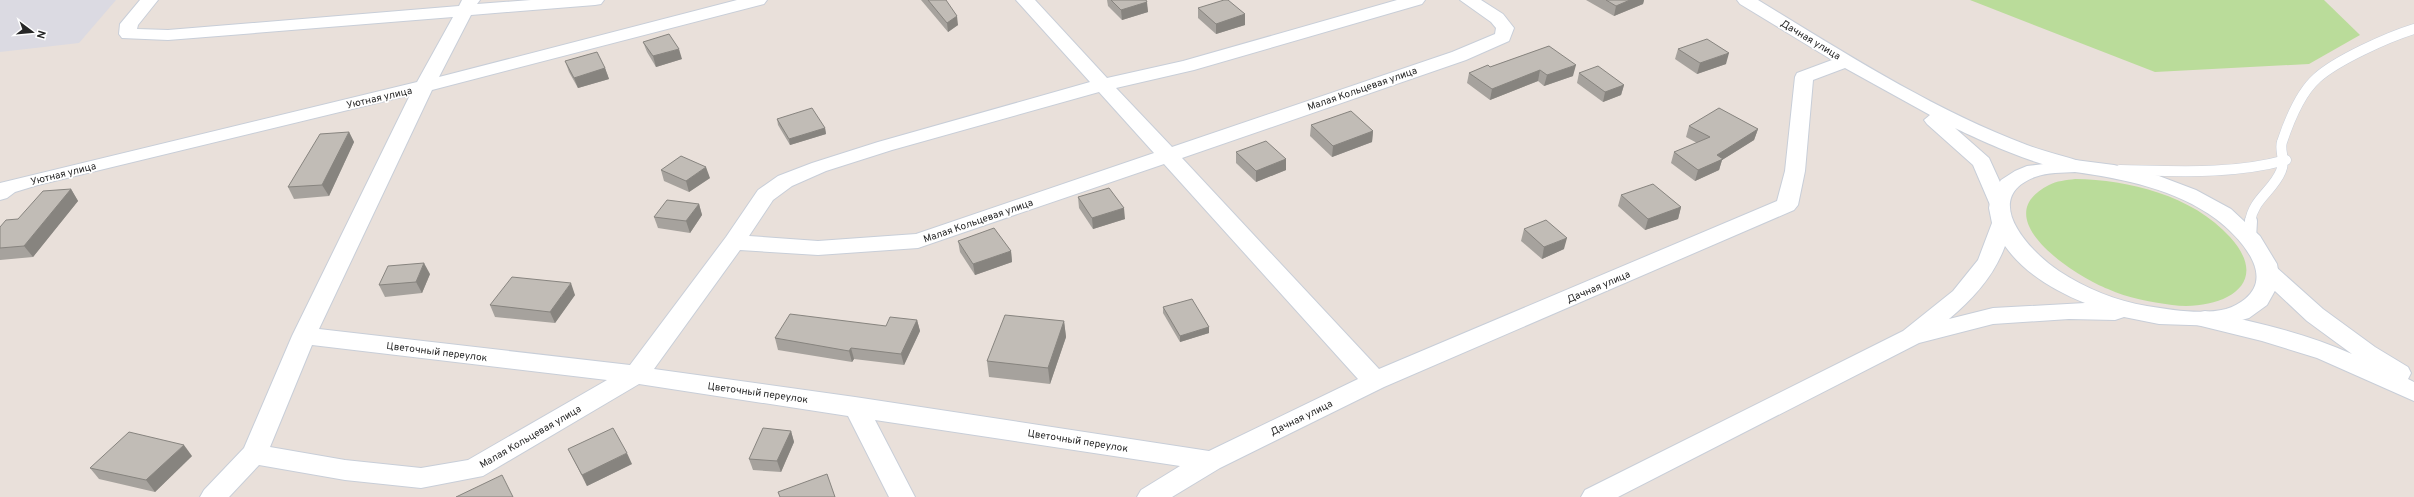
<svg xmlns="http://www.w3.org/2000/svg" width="2414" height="497" viewBox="0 0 2414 497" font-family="Overpass,sans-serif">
<rect width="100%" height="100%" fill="#e9e0da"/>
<polygon fill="#dbdae2" points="0,0 116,0 79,43 0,52"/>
<g fill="#badc9a">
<polygon points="1970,0 2324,0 2360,35 2309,64 2155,72"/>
<path d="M2075 179C2129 180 2192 195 2230 237 2275 287 2218 311 2172 305 2150 302 2128 298 2108 289 2075 276 1984 218 2049 185 2056 181 2067 180 2075 179Z"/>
</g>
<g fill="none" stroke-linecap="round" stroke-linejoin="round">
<defs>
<g id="service-far1">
<path d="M2120 170C2176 171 2231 175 2286 160"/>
<path d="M2250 222C2253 199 2273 191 2281 171 2286 160 2279 150 2282 142 2289 121 2300 93 2317 78 2337 60 2388 37 2414 29"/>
</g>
<polyline id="service" points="2250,238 2251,221"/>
<g id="minor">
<path d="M140 0H158L138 25 137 29 168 30 459 6 462 0H480L477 4 531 0H604L601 4 595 5 471 15 439 77 737 0H767L764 4 432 90 319 329 630 365 726 237 758 190 778 176 812 163 878 142 1090 82 1016 0H1035L1107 78 1183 61 1397 0H1425L1422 4 1194 70 1116 88 1172 147 1452 52 1495 34 1496 28 1491 22 1460 0H1481L1503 14 1514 28 1509 41 1466 60 1182 158 1379 369 1777 201 1785 171 1795 77 1797 73 1832 60 1740 4 1737 0H1758C1845 53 1932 109 2027 145 2045 152 2064 156 2082 162L2085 166 2082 170C2058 176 1979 140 1955 128L1989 158 2009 202 2005 207 1998 209 1991 207 1973 165 1927 124 1924 120 1930 115 1845 68 1813 80 1805 171 1798 205 1794 210 1384 387 1220 468 1172 497H1137L1141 490 1180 466 875 420 915 497H889L848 416 639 384 483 476 421 488 345 480 259 465 229 497H200L204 490 244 448 292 336 410 95 38 185 15 192 7 198 0 200V183L417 82 453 17 168 40 122 38 119 34 120 24ZM1099 92 1154 153 916 234 818 241 749 236 773 200 792 186 826 171 892 150ZM1164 164 1358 379 1209 451 855 397 654 369 740 250 818 255 918 248ZM312 345 607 380 468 460 421 468 345 460 270 447Z"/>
<path d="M2268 264 2276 267 2323 309 2375 347 2408 367 2411 373 2408 379 2414 382V401L2317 358 2262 341 2197 325 2193 319 2197 313 2205 311C2255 322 2305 333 2352 354L2307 321 2260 277 2257 272 2260 267Z"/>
</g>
<path id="tertiary" d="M2075 160 2114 165 2159 176 2196 190 2231 209 2260 236 2277 264 2279 276 2277 287 2267 305 2249 318 2220 326 2159 324 2124 317 2115 320 2069 319 1993 324 1919 343 1618 497H1581L1585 490 1903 331 1953 291 1978 260 1992 223 1989 208 1991 196 2001 180 2015 171 2027 166ZM2075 172C2124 179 2175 189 2216 219 2237 235 2276 274 2245 299 2240 303 2233 307 2226 309 2202 315 2172 310 2147 306 2116 301 2085 288 2059 271 2030 252 1979 198 2035 177 2048 172 2062 173 2075 172ZM2005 246C2024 273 2055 291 2085 303L1993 308 1949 319C1973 299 1994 276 2005 246Z"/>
</defs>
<use href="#service-far1" stroke="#c8ced8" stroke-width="11"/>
<use href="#service" stroke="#c8ced8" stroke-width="14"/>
<use href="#minor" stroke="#c8ced8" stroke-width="2"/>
<use href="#tertiary" stroke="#c8ced8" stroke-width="2"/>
<use href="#service-far1" stroke="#fff" stroke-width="10"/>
<use href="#service" stroke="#fff" stroke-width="12"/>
<use href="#minor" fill="#fff" fill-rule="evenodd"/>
<use href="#tertiary" fill="#fff" fill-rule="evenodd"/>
</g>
<g fill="#a6a29d">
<polygon points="921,0 946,0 958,25 948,32"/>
<polygon points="1107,0 1146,0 1148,12 1122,20 1108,6"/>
<polygon points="1586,0 1644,0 1643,4 1614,16"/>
<polygon points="1198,8 1245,14 1245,25 1216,34 1198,18"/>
<polygon points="643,42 682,59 656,67 647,52"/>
<polygon points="1549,46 1573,76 1544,86 1538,81 1490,100 1467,83 1469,73 1490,67"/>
<polygon points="1678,49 1726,64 1697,74 1675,59"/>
<polygon points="565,61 605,68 609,79 578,88 569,72"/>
<polygon points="1579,73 1624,85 1621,95 1603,102 1577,83"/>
<polygon points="777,119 825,128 826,134 790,145 778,125"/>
<polygon points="1311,125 1373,131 1372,142 1332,157 1310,136"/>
<polygon points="1689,126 1758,129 1754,140 1722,160 1719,170 1695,181 1671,163 1674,152 1697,143 1686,137"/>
<polygon points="349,132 354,142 329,196 294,199 288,187"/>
<polygon points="1236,152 1286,159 1286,170 1256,182 1236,163"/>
<polygon points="661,170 710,178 689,192 664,181"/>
<polygon points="71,189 78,201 33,257 0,260 0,227 18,219"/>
<polygon points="1621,195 1681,207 1678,219 1645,230 1618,206"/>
<polygon points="1078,197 1125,219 1093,229 1079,208"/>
<polygon points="699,204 702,215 690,233 658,228 654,217"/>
<polygon points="1524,229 1564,249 1542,259 1521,241"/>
<polygon points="958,241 1011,251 1012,262 975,275 960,252"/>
<polygon points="430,274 422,293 385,297 379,285"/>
<polygon points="575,295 555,323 495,317 490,305"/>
<polygon points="1163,307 1209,327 1209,333 1180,342 1163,313"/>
<polygon points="917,320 920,331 904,365 854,359 852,362 778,350 775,338 886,326"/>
<polygon points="1064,321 1066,337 1050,384 989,377 987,361"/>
<polygon points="791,431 794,442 781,472 753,470 749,459"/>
<polygon points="568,449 632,464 587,486"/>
<polygon points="192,456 155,492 99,479 90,468"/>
</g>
<g fill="#87847f">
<polygon points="1630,0 1644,0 1643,4 1614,16 1616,6"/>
<polygon points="1147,2 1148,12 1122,20 1121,10"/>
<polygon points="1245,14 1245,25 1216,34 1216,24"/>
<polygon points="957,16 958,25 948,32 947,23"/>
<polygon points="679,49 682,59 656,67 653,56"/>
<polygon points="1729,53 1726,64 1697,74 1700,63"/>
<polygon points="1576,65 1573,76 1544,86 1547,75"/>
<polygon points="605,68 609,79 578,88 574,78"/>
<polygon points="1540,70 1538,81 1490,100 1492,89"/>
<polygon points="1624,85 1621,95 1603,102 1605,92"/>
<polygon points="825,128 826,134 790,145 789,139"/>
<polygon points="1758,129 1754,140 1722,160 1719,170 1695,181 1698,170 1717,155"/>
<polygon points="1373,131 1372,142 1332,157 1333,146"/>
<polygon points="349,132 354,142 329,196 322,185"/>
<polygon points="1286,159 1286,170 1256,182 1256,171"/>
<polygon points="706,167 710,178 689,192 686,181"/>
<polygon points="71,189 78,201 33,257 24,246"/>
<polygon points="699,204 702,215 690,233 686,221"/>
<polygon points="1681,207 1678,219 1645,230 1648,219"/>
<polygon points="1124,208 1125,219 1093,229 1092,218"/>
<polygon points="1567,238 1564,249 1542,259 1544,247"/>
<polygon points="1011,251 1012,262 975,275 973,264"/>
<polygon points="424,263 430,274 422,293 416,282"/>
<polygon points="571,283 575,295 555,323 550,312"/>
<polygon points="917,320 920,331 904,365 901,354"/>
<polygon points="1064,321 1066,337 1050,384 1048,368"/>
<polygon points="1209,327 1209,333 1180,342 1180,336"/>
<polygon points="851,348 854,359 852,362 849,351"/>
<polygon points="791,431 794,442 781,472 777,461"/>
<polygon points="184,445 192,456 155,492 146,480"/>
<polygon points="627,453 632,464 587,486 582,475"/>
</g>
<g fill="#c1bcb6" stroke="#87847f">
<polygon points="928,0 946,0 957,16 947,23"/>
<polygon points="1111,0 1146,0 1147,2 1121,10"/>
<polygon points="1224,0 1228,0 1245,14 1216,24 1198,8"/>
<polygon points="1606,0 1630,0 1616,6"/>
<polygon points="669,34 679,49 653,56 643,42"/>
<polygon points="1707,39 1729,53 1700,63 1678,49"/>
<polygon points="1549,46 1576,65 1547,75 1540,70 1492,89 1469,73 1488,65 1490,67"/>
<polygon points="597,52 605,68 574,78 565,61"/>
<polygon points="1598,66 1624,85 1605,92 1579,73"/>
<polygon points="812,108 825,128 789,139 777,119"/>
<polygon points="1719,108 1758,129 1717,155 1723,159 1698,170 1674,152 1710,137 1689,126"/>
<polygon points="1351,111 1373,131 1333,146 1311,125"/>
<polygon points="349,132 322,185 288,187 320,134"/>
<polygon points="1266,141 1286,159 1256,171 1236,152"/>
<polygon points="681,156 706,167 686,181 661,170"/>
<polygon points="1653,184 1681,207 1648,219 1621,195"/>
<polygon points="1109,188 1124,208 1092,218 1078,197"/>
<polygon points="71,189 24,246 0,248 0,227 6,220 18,219 43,191"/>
<polygon points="667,200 699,204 686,221 654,217"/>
<polygon points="1546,220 1567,238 1544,247 1524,229"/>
<polygon points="994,228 1011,251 973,264 958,241"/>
<polygon points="424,263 416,282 379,285 388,266"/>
<polygon points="512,277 571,283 550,312 490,305"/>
<polygon points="1192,299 1209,327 1180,336 1163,307"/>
<polygon points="790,314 886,326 890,317 917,320 901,354 851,348 849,351 775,338"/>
<polygon points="1005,315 1064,321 1048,368 987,361"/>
<polygon points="613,428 627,453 582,475 568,449"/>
<polygon points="763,428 791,431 777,461 749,459"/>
<polygon points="129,432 184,445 146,480 90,468"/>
<polygon points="827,474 835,497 780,497 778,492"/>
<polygon points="502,475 513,497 456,497"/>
</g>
<g text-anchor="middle" stroke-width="3.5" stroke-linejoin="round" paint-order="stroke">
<g font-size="10" fill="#272727" stroke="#fff">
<text transform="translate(1811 39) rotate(31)" y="4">Дачная улица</text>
<text transform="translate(1362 88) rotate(-19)" y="4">Малая Кольцевая улица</text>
<text transform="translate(379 97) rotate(-13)" y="4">Уютная улица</text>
<text transform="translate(63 173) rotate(-14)" y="4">Уютная улица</text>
<text transform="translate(978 220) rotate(-19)" y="4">Малая Кольцевая улица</text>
<text transform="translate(1598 286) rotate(-23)" y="4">Дачная улица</text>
<text transform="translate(437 351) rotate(7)" y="4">Цветочный переулок</text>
<text transform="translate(758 392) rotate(8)" y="4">Цветочный переулок</text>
<text transform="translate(1301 417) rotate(-26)" y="4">Дачная улица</text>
<text transform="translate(530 436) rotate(-30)" y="4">Малая Кольцевая улица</text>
<text transform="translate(1078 440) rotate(9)" y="4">Цветочный переулок</text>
</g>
</g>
<g transform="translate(32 32) rotate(106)" stroke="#ffffff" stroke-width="3" paint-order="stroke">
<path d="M0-3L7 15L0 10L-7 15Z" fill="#272727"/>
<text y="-6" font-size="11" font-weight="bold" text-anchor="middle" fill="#272727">N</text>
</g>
</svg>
